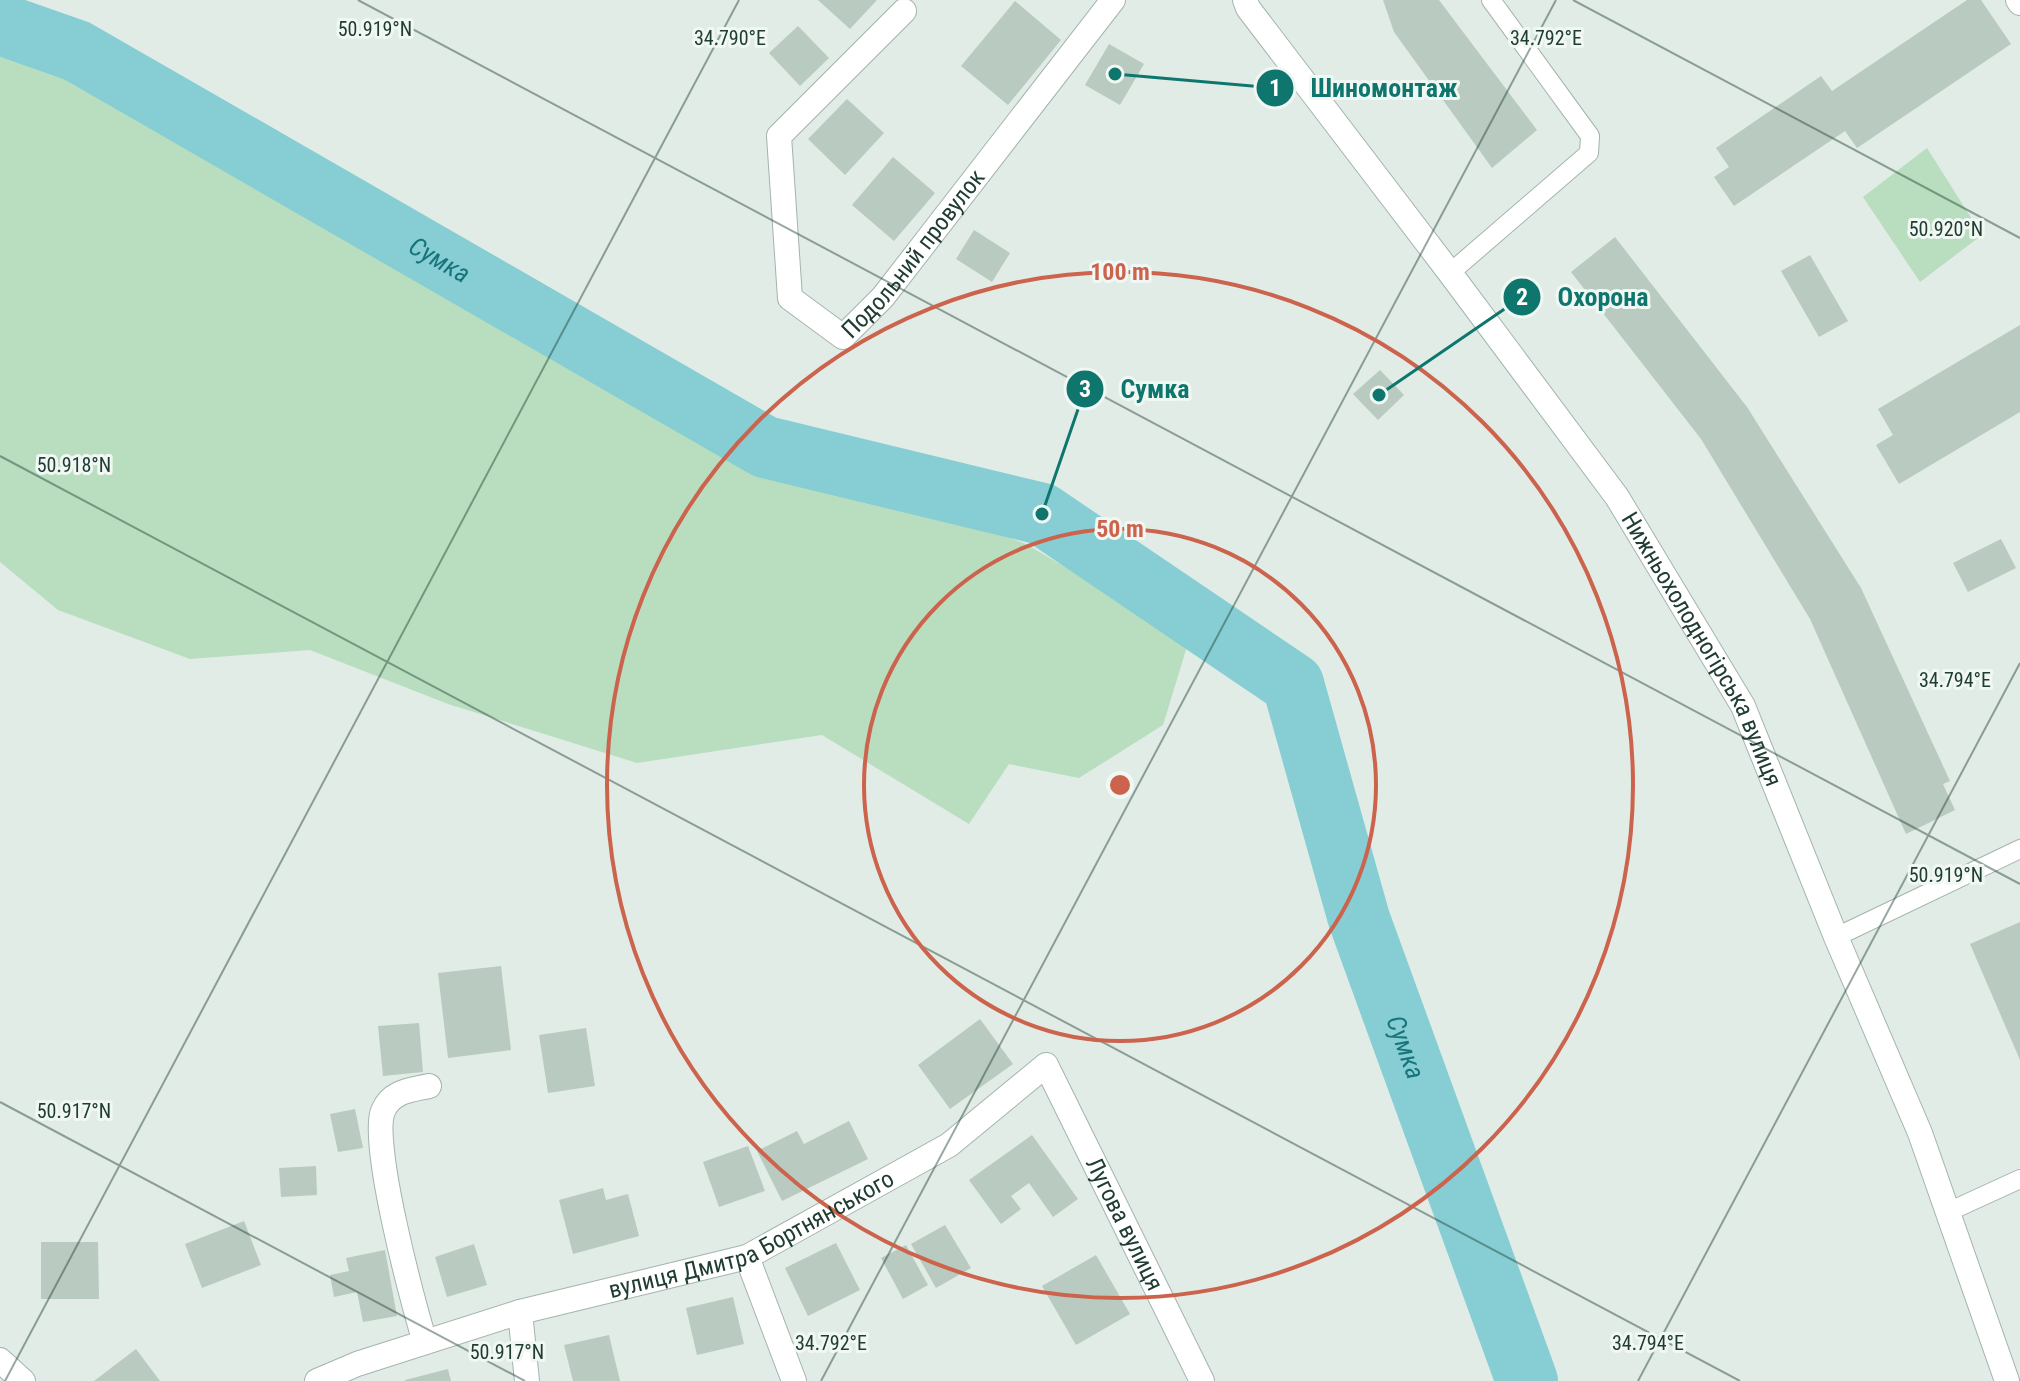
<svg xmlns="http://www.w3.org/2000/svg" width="2020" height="1381" viewBox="0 0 2020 1381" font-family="'Roboto Condensed',sans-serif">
<rect width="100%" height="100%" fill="#e1ece6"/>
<g fill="#b8debf">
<polygon points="0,24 77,51 765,447 1026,544 1189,640 1163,725 1079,778 1009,764 969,824 822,735 637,763 448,704 310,650 190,659 58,610 0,562"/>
<polygon points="1927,148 1982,235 1920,282 1863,197"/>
</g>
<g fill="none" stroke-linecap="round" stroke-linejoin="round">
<path stroke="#86ced4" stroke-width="62" id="s1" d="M0 24 77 51 765 447 1042 514 1293 684 1359 919 1527 1381"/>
</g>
<g fill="#b9cac1">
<polygon points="818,0 877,0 850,29"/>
<polygon points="1383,0 1439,0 1537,130 1492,168 1394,32"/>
<polygon points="1967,0 1981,0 2011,44 1857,148 1845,131 1734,206 1714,177 1729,167 1716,148 1821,76 1832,91"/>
<polygon points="1015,1 1061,40 1008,105 961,66"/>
<polygon points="798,26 829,58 800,86 769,53"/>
<polygon points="1109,44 1144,64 1120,105 1085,85"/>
<polygon points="847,99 884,133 845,175 808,139"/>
<polygon points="893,157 935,193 894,241 852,205"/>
<polygon points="974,230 1010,253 992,282 956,259"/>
<polygon points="1615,237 1747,407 1861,588 1950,781 1943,784 1955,810 1906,834 1810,619 1701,439 1571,272"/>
<polygon points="1810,255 1848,321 1819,337 1781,271"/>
<polygon points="2020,325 2020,412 1899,484 1876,445 1893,435 1878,409"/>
<polygon points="1380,370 1404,395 1378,420 1353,394"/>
<polygon points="2001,539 2016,568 1968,592 1953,563"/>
<polygon points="2020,922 2020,1060 1970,944"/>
<polygon points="501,966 511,1050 448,1058 438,973"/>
<polygon points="980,1019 1013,1064 950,1109 918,1065"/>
<polygon points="419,1023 423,1072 383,1076 378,1026"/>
<polygon points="586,1028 595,1086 548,1093 539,1035"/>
<polygon points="355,1109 363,1148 338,1152 330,1114"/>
<polygon points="849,1121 868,1159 782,1201 757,1151 797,1131 804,1144"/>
<polygon points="1032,1135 1078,1199 1053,1217 1029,1183 1011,1196 1021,1209 1001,1224 969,1180"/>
<polygon points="748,1146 765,1191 719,1207 703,1162"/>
<polygon points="316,1166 317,1195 281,1197 279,1168"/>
<polygon points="603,1188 606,1200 628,1194 639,1236 573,1254 559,1200"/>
<polygon points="244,1221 261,1265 202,1288 185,1244"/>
<polygon points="945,1225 971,1268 936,1288 911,1244"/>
<polygon points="41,1242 98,1242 99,1299 41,1299"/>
<polygon points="836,1243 860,1290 808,1316 785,1268"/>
<polygon points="474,1244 487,1285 447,1297 435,1257"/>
<polygon points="906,1245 928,1285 903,1299 881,1258"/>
<polygon points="385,1250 397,1316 363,1322 357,1292 334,1297 330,1275 349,1271 346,1258"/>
<polygon points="1096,1255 1130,1314 1076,1345 1042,1286"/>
<polygon points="733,1297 744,1344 697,1355 686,1308"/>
<polygon points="609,1335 620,1381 573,1381 564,1345"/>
<polygon points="136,1349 160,1381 94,1381"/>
<polygon points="448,1369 451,1381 405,1381 405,1380"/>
</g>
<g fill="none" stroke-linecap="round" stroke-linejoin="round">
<defs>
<g id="service">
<polyline points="1450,273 1589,153 1590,136 1491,0"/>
<polyline points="1836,937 2020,849"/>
<polyline points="1948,1212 2020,1179"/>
</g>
<g id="minor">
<path id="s2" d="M1245 0 1248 8 1450 273 1617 497 1743 706 1836 937 1920 1133 2007 1381"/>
<polyline points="2018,0 2020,3"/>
<path id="s3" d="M904 11 779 136 790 298 843 337 883 297 1113 0"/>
<polyline points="747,1257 794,1381"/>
<polyline points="520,1312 527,1381"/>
<path d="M425 1342C413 1304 370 1142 383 1111 391 1091 411 1090 429 1086"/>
<polyline points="0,1360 23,1381"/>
<path id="s4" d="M317 1381 357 1364 520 1312 747 1257 949 1145 1046 1065 1202 1381"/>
</g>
</defs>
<use href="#service" stroke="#a3b4ad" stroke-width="20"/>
<use href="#minor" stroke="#a3b4ad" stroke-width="26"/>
<use href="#service" stroke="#fff" stroke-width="18"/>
<use href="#minor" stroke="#fff" stroke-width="24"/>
</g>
<path fill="none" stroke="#203d33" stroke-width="2" stroke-opacity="0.45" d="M358 0 2020 884M1573 0 2020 238M0 456 1740 1381M0 1102 525 1381M5 1381 739 0M821 1381 1556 0M1638 1381 2020 663"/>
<g fill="none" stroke="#cc634d" stroke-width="4">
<circle cx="1120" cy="785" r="256"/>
<circle cx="1120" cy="785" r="513"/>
</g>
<g text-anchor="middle" stroke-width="6" stroke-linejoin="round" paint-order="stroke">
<g font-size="24" fill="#203d33" stroke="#f1f8f4">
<text dy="8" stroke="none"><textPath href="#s3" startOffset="514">Подольний провулок</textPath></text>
<text dy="8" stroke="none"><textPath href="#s2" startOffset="796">Нижньохолодногірська вулиця</textPath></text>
<text dy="8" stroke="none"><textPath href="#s4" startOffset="982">Лугова вулиця</textPath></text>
<text dy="8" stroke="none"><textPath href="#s4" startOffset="460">вулиця Дмитра Бортнянського</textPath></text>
</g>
<g font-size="26" font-style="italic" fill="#18747b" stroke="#f1f8f4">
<text dy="9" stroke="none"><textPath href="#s1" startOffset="500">Сумка</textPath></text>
<text dy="9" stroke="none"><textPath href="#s1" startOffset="1844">Сумка</textPath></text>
</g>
</g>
<g font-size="20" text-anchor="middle" fill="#203d33" stroke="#f1f8f4" stroke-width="6" stroke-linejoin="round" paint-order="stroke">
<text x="375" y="36">50.919°N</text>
<text x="730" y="45">34.790°E</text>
<text x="1546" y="45">34.792°E</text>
<text x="1946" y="236">50.920°N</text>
<text x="74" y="472">50.918°N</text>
<text x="1955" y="687">34.794°E</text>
<text x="1946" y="882">50.919°N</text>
<text x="74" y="1118">50.917°N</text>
<text x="831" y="1350">34.792°E</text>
<text x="1648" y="1350">34.794°E</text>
<text x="507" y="1359">50.917°N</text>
</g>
<circle cx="1120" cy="785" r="12" fill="#cc634d" stroke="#f1f8f4" stroke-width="4"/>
<g font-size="24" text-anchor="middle" font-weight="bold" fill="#cc634d" stroke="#f1f8f4" stroke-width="6" stroke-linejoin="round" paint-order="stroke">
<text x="1120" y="280">100 m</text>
<text x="1120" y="537">50 m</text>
</g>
<path fill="none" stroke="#0f766e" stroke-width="3" d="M1115 74L1275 88M1379 395L1522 297M1042 514L1085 389"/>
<g fill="#0f766e" stroke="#f1f8f4" stroke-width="3">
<circle cx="1115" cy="74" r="8"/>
<circle cx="1379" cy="395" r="8"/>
<circle cx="1042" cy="514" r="8"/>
<circle cx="1275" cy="88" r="20"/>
<circle cx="1522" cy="297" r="20"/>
<circle cx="1085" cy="389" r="20"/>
</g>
<g font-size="24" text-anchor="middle" font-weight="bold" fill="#fff">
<text x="1275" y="96">1</text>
<text x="1522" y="305">2</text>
<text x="1085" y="397">3</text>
</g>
<g font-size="26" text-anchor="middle" font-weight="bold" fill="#0f766e" stroke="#f1f8f4" stroke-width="6" stroke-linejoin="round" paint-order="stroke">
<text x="1384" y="97">Шиномонтаж</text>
<text x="1603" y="306">Охорона</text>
<text x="1155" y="398">Сумка</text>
</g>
</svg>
